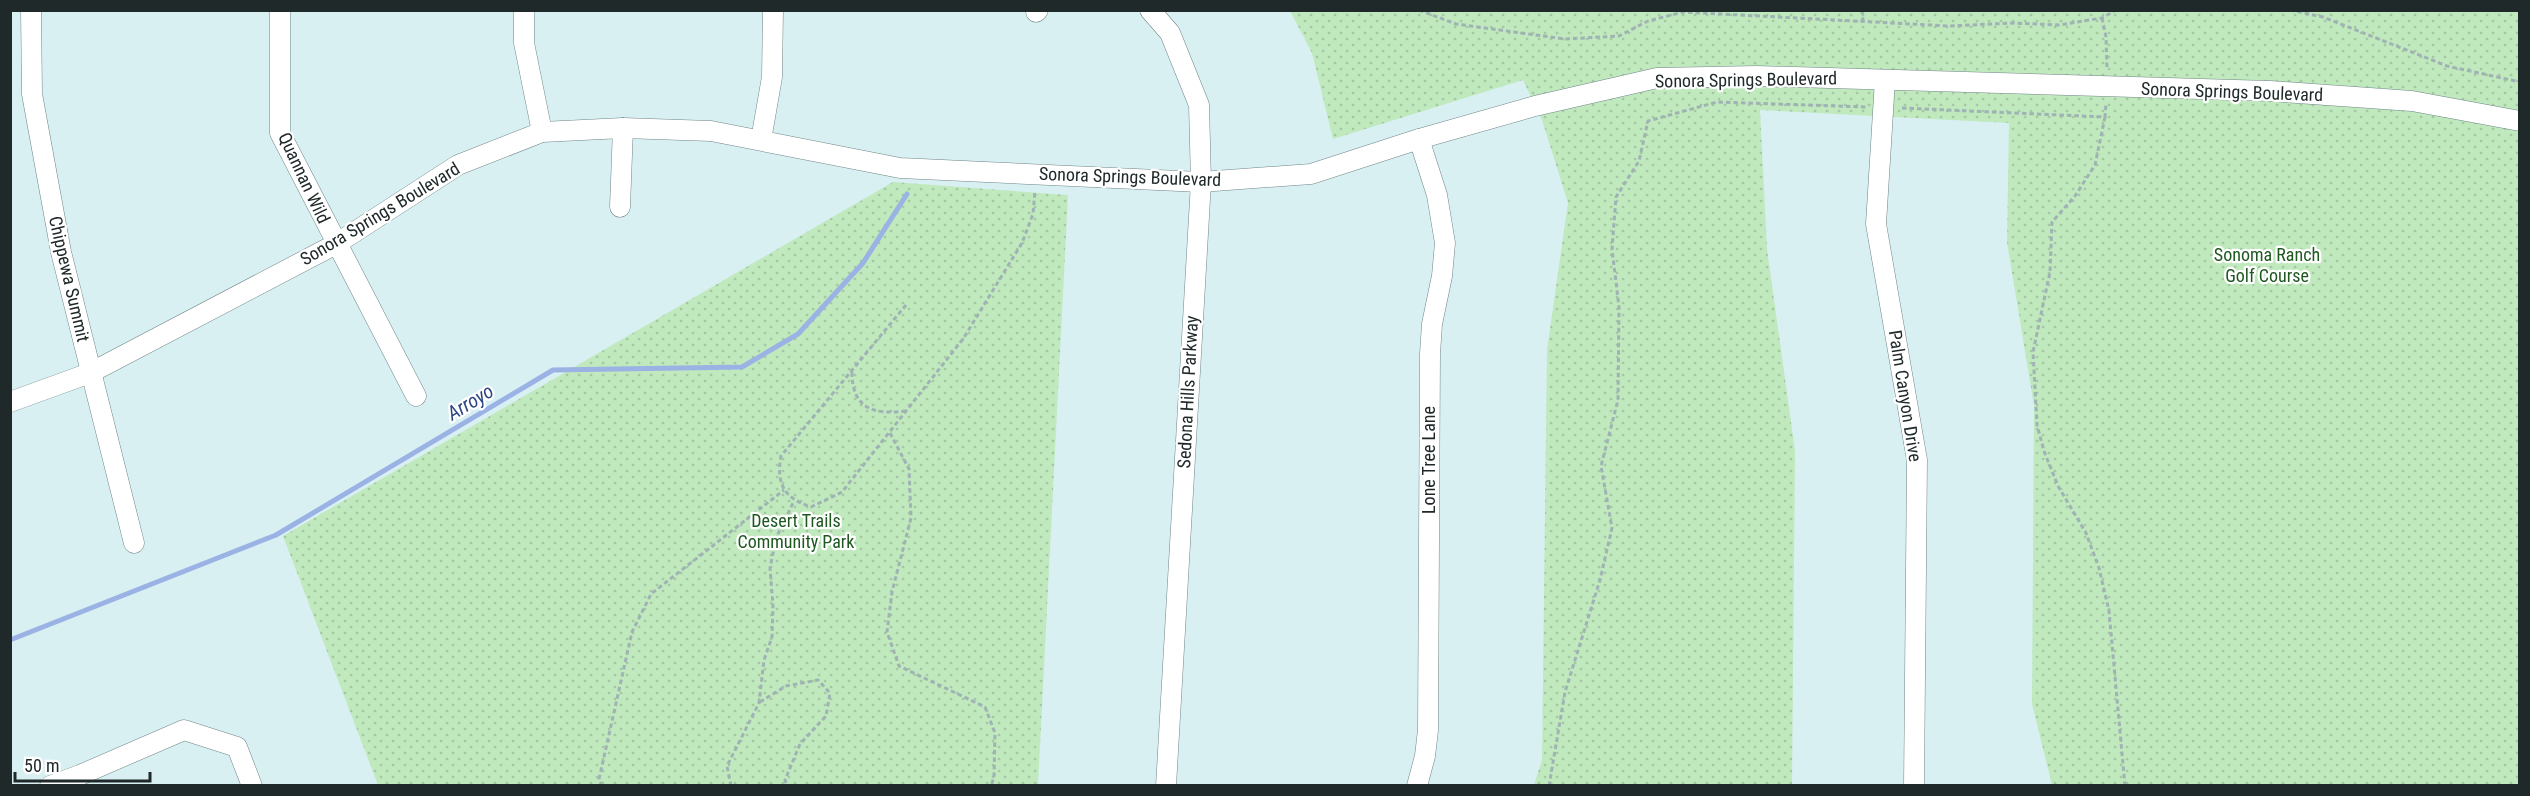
<svg xmlns="http://www.w3.org/2000/svg" width="2530" height="796" viewBox="0 0 2530 796" font-family="'Roboto Condensed',sans-serif">
<defs>
<pattern id="grass-dots" width="8" height="8" patternUnits="userSpaceOnUse" patternTransform="scale(1.5)"><rect width="8" height="8" fill="#c0e9be"/><path d="M2 2h.1M6 6h.1" fill="none" stroke="#a5c8a3" stroke-width="1.8" stroke-linecap="round"/></pattern>
</defs>
<rect width="100%" height="100%" fill="#d9f0f3"/>
<g fill="url(#grass-dots)">
<polygon points="1290,11 2519,11 2519,785 2052,785 2032,704 2034,406 2007,242 2009,123 1760,110 1767,249 1795,451 1792,785 1534,785 1542,760 1547,350 1568,203 1542,120 1523,80 1333,139 1312,53"/>
<polygon points="893,182 1068,195 1038,785 378,785 283,536"/>
</g>
<g fill="none" stroke-linecap="round" stroke-linejoin="round">
<polyline stroke="#9bb2e4" stroke-width="5" points="10,640 276,535 553,370 742,367 798,334 863,263 907,194"/>
<defs>
<g id="minor">
<polyline points="31,10 32,94 61,252 134,543"/>
<polyline points="280,10 280,133 416,396"/>
<polyline points="524,10 524,43 542,132"/>
<polyline points="1150,10 1170,33 1199,105 1201,182 1166,786"/>
<polyline points="1036,12 1038,10"/>
<polyline points="1885,80 1876,224 1917,460 1914,786"/>
<polyline points="761,140 772,77 773,10"/>
<polyline points="620,207 623,128"/>
<polyline points="10,402 90,373 336,244 458,165 542,132 623,128 711,131 900,168 1201,182 1311,174 1419,139 1535,106 1657,78 1757,76 2270,91 2412,101 2520,121"/>
<polyline points="50,786 80,775 184,730 237,747 252,786"/>
<polyline points="1417,786 1425,756 1428,730 1430,354 1432,324 1442,276 1445,243 1437,195 1419,139"/>
</g>
</defs>
<use href="#minor" stroke="#718588" stroke-width="21"/>
<g stroke="#9fb2b4" stroke-width="3" stroke-dasharray="4.5 3" stroke-linecap="butt">
<polyline points="1419,10 1456,24 1565,39 1619,36 1648,21 1683,12 1949,26 2013,23 2059,25 2102,18 2116,10"/>
<polyline points="1862,10 1863,21"/>
<polyline points="2290,10 2323,17 2447,66 2520,82"/>
<polyline points="2102,18 2106,37 2107,68"/>
<polyline points="1902,108 2105,117 2106,104"/>
<polyline points="2105,117 2095,165 2075,196 2052,222 2050,272 2033,352 2037,425 2044,451 2058,486 2086,533 2099,568 2109,611 2125,786"/>
<path d="M906 305 781 456C776 484 784 498 811 507L842 492 963 339 1022 243 1033 214 1035 191"/>
<path d="M852 372C852 409 874 415 906 411"/>
<polyline points="890,433 909,469 911,518 892,592 887,632 899,666 985,707 995,733 994,777 991,786"/>
<polyline points="760,702 786,686 818,680 830,693 826,716 800,744 785,780 787,786"/>
<polyline points="602,786 599,779 632,632 651,594 784,490"/>
<polyline points="731,786 727,766 759,703 764,660 772,637 773,606 770,568 776,538 794,501"/>
<polyline points="1549,786 1565,692 1600,580 1612,528 1601,466 1618,400 1619,307 1612,249 1616,197 1639,161 1648,121 1717,102 1866,107"/>
</g>
<use href="#minor" stroke="#fff" stroke-width="20"/>
</g>
<g text-anchor="middle" stroke-width="4.5" stroke-linejoin="round" paint-order="stroke">
<g font-size="18" fill="#20292a" stroke="#fff">
<text transform="translate(1746 80) rotate(-1)" y="6">Sonora Springs Boulevard</text>
<text transform="translate(2232 92) rotate(2)" y="6">Sonora Springs Boulevard</text>
<text transform="translate(1130 177) rotate(2)" y="6">Sonora Springs Boulevard</text>
<text transform="translate(304 178) rotate(65)" y="6">Quannan Wild</text>
<text transform="translate(380 214) rotate(-31)" y="6">Sonora Springs Boulevard</text>
<text transform="translate(69 279) rotate(77)" y="6">Chippewa Summit</text>
<text transform="translate(1188 392) rotate(-87)" y="6">Sedona Hills Parkway</text>
<text transform="translate(1905 396) rotate(81)" y="6">Palm Canyon Drive</text>
<text transform="translate(1429 460) rotate(-90)" y="6">Lone Tree Lane</text>
</g>
<g font-size="18" fill="#1e5820" stroke="#fff">
<text x="2267" y="261">Sonoma Ranch<tspan x="2267" dy="21">Golf Course</tspan></text>
<text x="796" y="527">Desert Trails<tspan x="796" dy="21">Community Park</tspan></text>
</g>
<g font-size="20" font-style="italic" fill="#2c4481" stroke="#fff">
<text transform="translate(470 402) rotate(-31)" y="7">Arroyo</text>
</g>
</g>
<rect width="2530" height="796" fill="none" stroke="#20292a" stroke-width="24"/>
<path d="M15 772v9h135v-9" fill="none" stroke="#20292a" stroke-width="3"/>
<text x="24" y="772" font-size="18" fill="#20292a" stroke="#ffffff" stroke-width="4.5" paint-order="stroke">50 m</text>
</svg>
